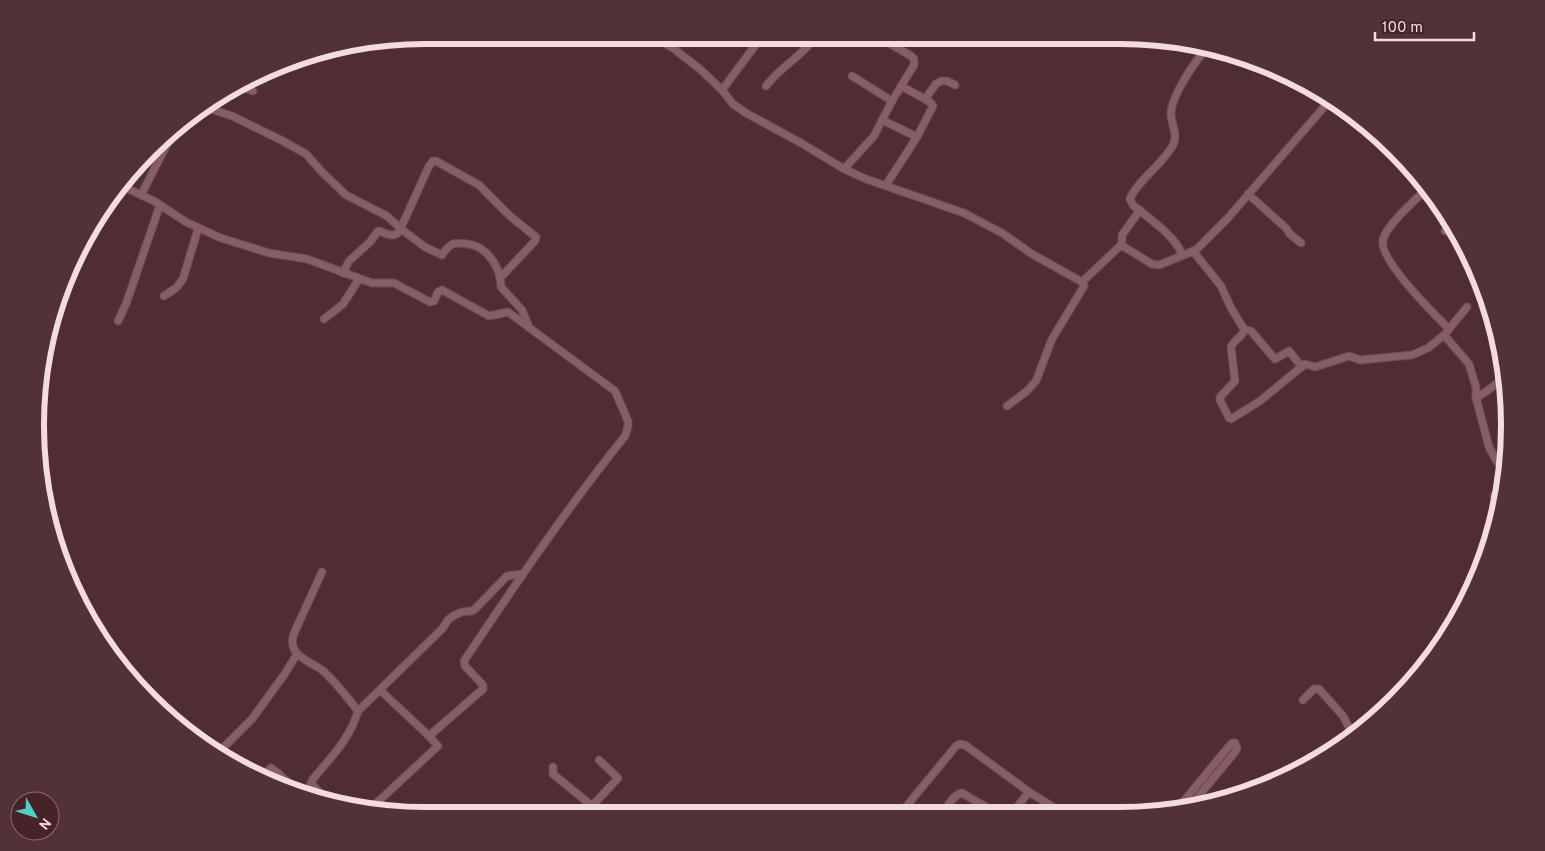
<svg xmlns="http://www.w3.org/2000/svg" width="1545" height="851" viewBox="0 0 1545 851" font-family="Overpass,sans-serif">
<rect width="100%" height="100%" fill="#502d32"/>
<g fill="none" stroke-linecap="round" stroke-linejoin="round">
<defs>
<g id="minor">
<polyline points="636,35 664,43 673,48 701,70 722,90 733,104 746,113 801,143 844,169 866,179 964,213 1002,233 1032,254 1082,282 1121,245 1152,264 1159,265 1196,250 1227,219 1331,99"/>
<polyline points="852,76 892,101"/>
<path d="M766 86C781 66 803 56 817 35"/>
<polyline points="901,86 925,99 936,84 941,81 947,81 955,85"/>
<polyline points="242,87 253,91"/>
<polyline points="722,90 763,35"/>
<path d="M205 107 232 116 283 141 306 154 322 172 346 195 387 216 401 229 425 247 442 255C451 242 454 242 468 244 488 247 501 268 501 287L522 310 529 327"/>
<polyline points="882,120 917,137 886,185"/>
<polyline points="917,137 933,106 931,103 925,99"/>
<polyline points="844,169 874,136 892,101 914,65 914,59 911,56 877,36"/>
<polyline points="122,186 141,195 175,129"/>
<path d="M1429 187C1417 198 1386 225 1383 240 1378 259 1435 315 1449 329"/>
<polyline points="1248,194 1286,228 1290,234 1301,243"/>
<path d="M141 195 154 201 186 222 221 238 269 253 307 259 372 283H394L430 302 434 301 438 292 442 290 489 316 508 312 615 391 628 421V427L625 436C567 508 515 585 464 661L465 666 483 685V689L429 736 438 746 369 810"/>
<polyline points="1445,231 1452,225"/>
<polyline points="1121,245 1122,241 1122,235 1140,210"/>
<polyline points="1193,251 1221,286 1231,308 1244,329 1251,331 1275,359 1289,351 1302,367"/>
<path d="M1182 255C1177 237 1147 217 1133 205L1130 199C1136 182 1163 164 1173 145 1178 135 1172 126 1171 115 1170 98 1197 56 1210 47"/>
<path d="M343 273 349 261 370 242 378 231C385 232 392 239 399 232L429 166 433 161H436L479 185 510 216 536 237 535 241 501 277"/>
<polyline points="164,296 176,288 183,279 198,229"/>
<polyline points="324,319 343,304 359,279"/>
<polyline points="118,321 126,304 160,205"/>
<path d="M1244 329C1244 336 1234 340 1231 347L1235 381 1220 397V400L1229 418 1231 419 1260 401 1305 364 1315 367 1349 356 1360 360 1412 355 1428 348 1444 335 1467 307"/>
<polyline points="1444,335 1469,364 1476,387 1476,398 1489,447 1496,460 1507,476"/>
<polyline points="1476,398 1487,391 1505,377"/>
<polyline points="1007,406 1027,391 1036,381 1052,339 1084,286 1082,282"/>
<polyline points="1494,496 1504,489"/>
<path d="M322 572 295 631C292 638 291 643 294 649 299 659 314 664 322 670 336 682 347 697 358 711"/>
<polyline points="380,690 429,736"/>
<polyline points="1303,700 1314,689 1319,689 1343,716 1353,735"/>
<polyline points="218,753 252,719 284,675 297,654"/>
<polyline points="553,767 553,774 592,806 583,815"/>
<polyline points="262,777 271,768 278,773 298,792 300,792 313,786"/>
<polyline points="1242,796 1251,785 1255,787 1255,790"/>
<path d="M330 804 311 783 313 779C331 757 350 739 358 711L442 629 448 620 453 616 462 612 472 611 475 609 507 576 523 574"/>
<polyline points="592,806 618,778 599,760"/>
<polyline points="907,806 916,814"/>
<polyline points="1178,811 1179,807 1225,751 1232,743 1235,743 1237,748 1235,752 1188,809"/>
<path d="M942 813C948 806 953 795 962 793L996 813"/>
<polyline points="976,813 983,805"/>
<polyline points="1012,813 1029,792"/>
<polyline points="900,814 956,746 960,744 965,745 1029,792 1063,813"/>
<polyline points="532,815 538,809"/>
</g>
</defs>
<use href="#minor" stroke="#694c51" stroke-width="9"/>
<use href="#minor" stroke="#865e63" stroke-width="7"/>
</g>
<path d="M0 0H1545V851H0ZM425 44H1120A381 381 0 0 1 1501 425V426A381 381 0 0 1 1120 807H425A381 381 0 0 1 44 426V425A381 381 0 0 1 425 44Z" fill="#533237" fill-rule="evenodd"/>
<path fill="none" stroke="#f3dbde" stroke-width="6" d="M425 44H1120A381 381 0 0 1 1501 425V426A381 381 0 0 1 1120 807H425A381 381 0 0 1 44 426V425A381 381 0 0 1 425 44Z"/>
<g transform="translate(35 816) rotate(129)"><circle r="24" fill="#452328" stroke="#8b6d71"/>
<path d="M0-4L9 19L0 12L-9 19Z" fill="#54cdc7"/>
<text y="-8" font-size="14" font-weight="bold" text-anchor="middle" fill="#f3dbde">N</text>
</g>
<path d="M1375 32v8h99v-8" fill="none" stroke="#f3dbde" stroke-width="2.5"/>
<text x="1382" y="32" font-size="15" fill="#f3dbde" stroke="#452328" stroke-width="4" paint-order="stroke">100 m</text>
</svg>
